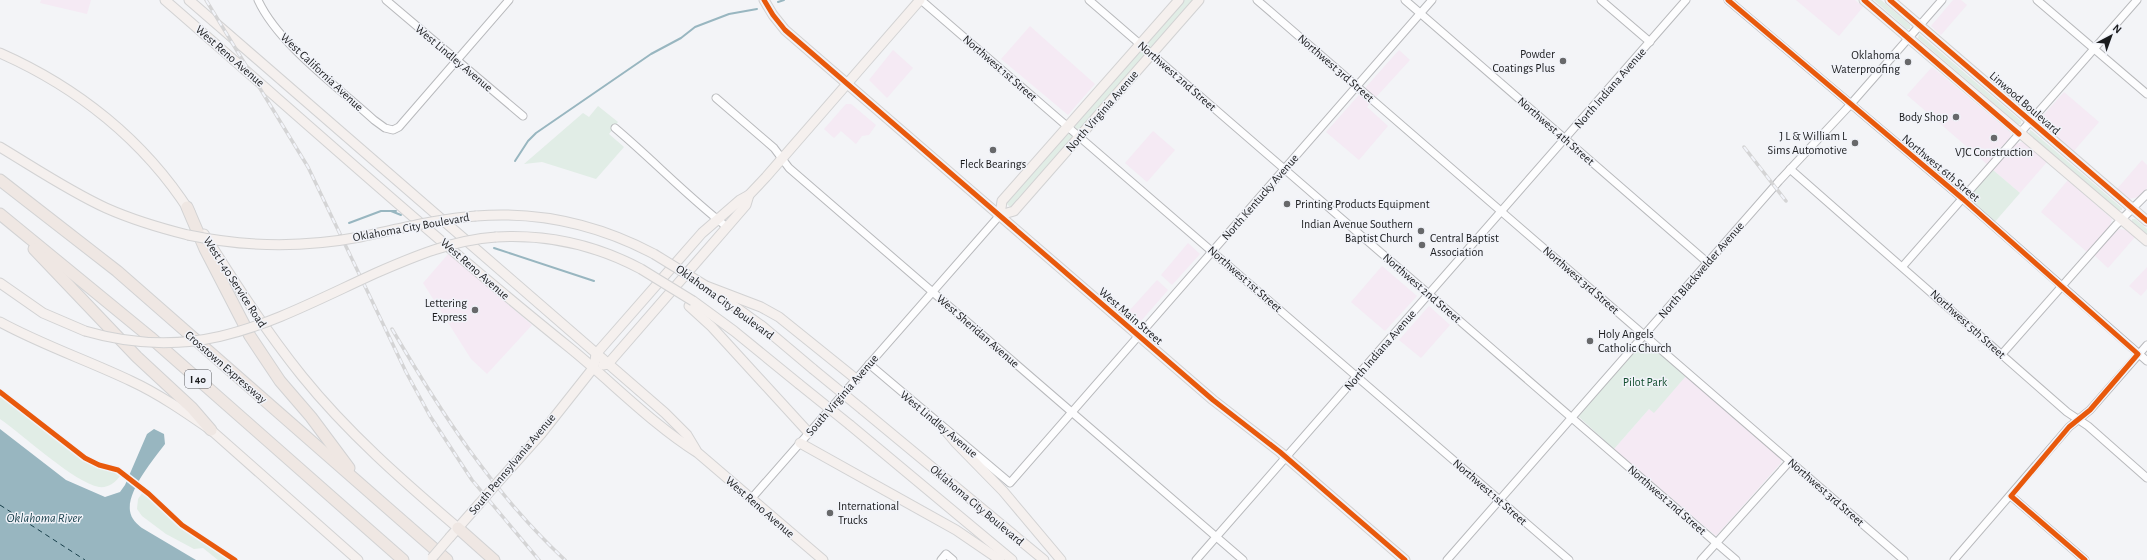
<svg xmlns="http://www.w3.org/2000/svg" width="2147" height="560" viewBox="0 0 2147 560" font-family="'Alegreya Sans',sans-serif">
<rect width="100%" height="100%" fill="#f3f4f7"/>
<g fill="#f5eaf4">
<polygon points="41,0 91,0 87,14 40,3"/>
<polygon points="1796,0 1855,0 1863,7 1839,36"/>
<polygon points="1953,0 1961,0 1967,5 1941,35 1931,26"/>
<polygon points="1030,26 1095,84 1068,115 1001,59"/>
<polygon points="893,50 913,68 887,98 869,80"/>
<polygon points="1399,50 1410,60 1367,107 1388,126 1359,160 1326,132"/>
<polygon points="1932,67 2011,133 2010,138 1988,165 1907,95"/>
<polygon points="2064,92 2099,122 2073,152 2041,125 2040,119"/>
<polygon points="846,104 851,104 876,125 869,135 862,136 856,144 841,131 834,138 824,129"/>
<polygon points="1153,131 1175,150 1147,182 1125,163"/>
<polygon points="2021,142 2025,143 2047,162 2020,193 1993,170 2014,145"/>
<polygon points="2142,160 2147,165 2147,188 2139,197 2129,199 2117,189"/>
<polygon points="2068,180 2112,219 2110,226 2087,252 2041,212"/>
<polygon points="2119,229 2126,230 2135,237 2108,268 2094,255"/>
<polygon points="1188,243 1200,254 1172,285 1161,275"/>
<polygon points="449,253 532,325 487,374 471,359 423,283"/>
<polygon points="1382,266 1417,296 1385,331 1351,302"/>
<polygon points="2147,267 2147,289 2141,296 2129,286"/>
<polygon points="1157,280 1168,290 1141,321 1129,311"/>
<polygon points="1429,306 1450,325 1421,358 1399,340"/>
<polygon points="1686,376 1781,459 1781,463 1716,536 1614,449 1649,409 1654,412"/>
</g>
<g fill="#e1ede6">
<polygon points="1182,0 1195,0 1153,48 1151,48 1146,44"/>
<polygon points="1874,0 1881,0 1910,25 1910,29 1907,29"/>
<polygon points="1919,34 2021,121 2021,124 2018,124 1918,38"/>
<polygon points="1140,50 1146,54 1079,131 1074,126"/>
<polygon points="598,106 618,122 609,134 624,147 596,179 542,162 524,164 583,113 589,117"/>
<polygon points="2030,130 2032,131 2122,208 2122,210 2118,210 2029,134"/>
<polygon points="1068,133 1073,137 1011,208 1006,203"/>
<polygon points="1993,170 2020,193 1993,224 1967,199"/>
<polygon points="2132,219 2135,219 2147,229 2147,236 2132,223"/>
<polygon points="1643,343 1649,344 1686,376 1654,413 1649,409 1614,449 1578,416"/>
<path d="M0 395 82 459 116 473 120 476C115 483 108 488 99 487 75 483 23 435 0 419Z"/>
<polygon points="143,492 173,521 231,560 218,560 203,548 194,549 166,534 142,516 137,509 138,499"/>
</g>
<path fill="#98b6c0" d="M0 429 66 480 105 497 120 492 125 485 147 434 154 429 164 434 165 444C153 460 127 491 130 511 131 519 137 524 142 528L196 560H0Z"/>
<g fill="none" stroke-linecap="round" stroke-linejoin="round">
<g stroke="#98b6c0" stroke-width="2">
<polyline points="778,2 784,0"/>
<polyline points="515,161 528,141 536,133 651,54 681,38 695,27 729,14 757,9"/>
<polyline points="391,211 401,215"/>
<polyline points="349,223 381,211 396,211"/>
<polyline points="494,248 594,281"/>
</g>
<polyline stroke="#173e4a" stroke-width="1" stroke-dasharray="5 4" stroke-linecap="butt" points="0,505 85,560"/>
<defs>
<g id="minor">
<path d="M258 0C278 44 338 87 374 120L385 128 393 130 399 127 509 0"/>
<polyline points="386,0 523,116"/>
<polyline points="921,0 1569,560"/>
<polyline points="1089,0 1736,560"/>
<polyline points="1257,0 1904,560"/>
<polyline points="1405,0 1707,262"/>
<polyline points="1601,0 1650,42"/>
<polyline points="1728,0 1963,199 2147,361"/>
<polyline points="2037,0 2147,94"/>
<polyline points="716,98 774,148 789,168 1243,560"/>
<path d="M615 128C653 160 687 196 727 227"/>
<polyline points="1790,169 2067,412 2088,426 2147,478"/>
<polyline points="1903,266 2137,0"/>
<polyline points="2002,354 2116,225 2147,194"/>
<polyline points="869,364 1010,483 1432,0"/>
<polyline points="2011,496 2085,560"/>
<polyline points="751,499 1000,215"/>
<polyline points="941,560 946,554 953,560"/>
<polyline points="1196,560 1686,0"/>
<polyline points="1447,560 1779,181 1850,105 1942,0"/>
<polyline points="1701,560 1790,461"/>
<polyline points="1954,560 2069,427 2090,410 2147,345"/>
</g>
<g id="major">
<path d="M165 0C300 117 432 237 570 348 613 383 652 424 698 453L823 560"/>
<polyline points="189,0 665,413 687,435 696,450"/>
<polyline points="764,0 773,15 785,30 1213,400 1280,452 1405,560"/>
<polyline points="1864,0 2147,241"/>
<polyline points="1890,0 2147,221"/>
<path d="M0 53C77 87 144 140 190 212"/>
<path d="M0 147C35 168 69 191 106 208 133 220 160 228 188 235"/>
<polyline points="1000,215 1014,211 1199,0"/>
<polyline points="1000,215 1002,201 1179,0"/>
<path d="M476 216C538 211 599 225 654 254"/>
<path d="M204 234C235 283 266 331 302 376 348 433 403 481 458 528"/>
<path d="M496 237C548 234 596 245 641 269"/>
<polyline points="0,283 43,313 85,331"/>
<polyline points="706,286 761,307 779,317 856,379"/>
<polyline points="716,293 762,326 813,369"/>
<polyline points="693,301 734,331 799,384"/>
<polyline points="689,306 712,327 809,433"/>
<path d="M0 322C42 345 87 360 131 381 159 394 185 412 211 430L358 560"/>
<polyline points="603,365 608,364 727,227 746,205 749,195"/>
<polyline points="863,410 1044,560"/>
<polyline points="850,425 1012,560"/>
<polyline points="945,430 956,443 1003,491 1061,560"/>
<polyline points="800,443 956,530 1000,560"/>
<polyline points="499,481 541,434 594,367 596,354 702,233 740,200 749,195 766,177 920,0"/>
<polyline points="450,537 479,504"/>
</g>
<g id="highway">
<polyline points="0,180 117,271 447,560"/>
<polyline points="187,207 205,249 250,336 280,381 311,417 349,468"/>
<polyline points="0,214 150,337 403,560"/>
<polyline points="34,249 137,357 192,408 211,430"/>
<polyline points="458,528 494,560"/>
</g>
</defs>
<use href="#minor" stroke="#b8b9bc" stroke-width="9"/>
<use href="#major" stroke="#d2d2d3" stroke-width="11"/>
<use href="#highway" stroke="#d2d2d3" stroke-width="13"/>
<use href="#minor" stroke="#fdfdfe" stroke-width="7"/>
<use href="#major" stroke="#f5f0ee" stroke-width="9"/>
<use href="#highway" stroke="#efe7e3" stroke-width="11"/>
<defs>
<g id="rail">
<polyline points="206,0 308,167 406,372 430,416 472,480 539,560"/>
<polyline points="1744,147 1786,201"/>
<path d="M392 329C441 413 494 494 565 560"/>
</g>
</defs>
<use href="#rail" stroke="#d4d4d5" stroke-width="3.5"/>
<use href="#rail" stroke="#f1f3f9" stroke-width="2" stroke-dasharray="6" stroke-linecap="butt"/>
<defs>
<g id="major-bridge">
<path d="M188 235C245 247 302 248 360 237 399 229 437 219 476 216"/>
<polyline points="654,254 706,286"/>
<polyline points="641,269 693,301"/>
<path d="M85 331C201 365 273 320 376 273 415 256 453 240 496 237"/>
<polyline points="813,369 863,410"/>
<polyline points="799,384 850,425"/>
<polyline points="479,504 499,481"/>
<polyline points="432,558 450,537"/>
</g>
</defs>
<use href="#major-bridge" stroke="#d2d2d3" stroke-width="11" stroke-linecap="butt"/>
<use href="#major-bridge" stroke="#f5f0ee" stroke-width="9"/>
<defs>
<g id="cycleway">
<polyline points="764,0 773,15 785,30 1213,400 1280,452 1405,560"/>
<polyline points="1728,0 1963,199 2138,354 2090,410 2069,427 2011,496 2085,560"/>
<polyline points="1864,0 2019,134"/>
<polyline points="1890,0 2147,221"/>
<polyline points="0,392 85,458 99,465 118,470 149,494 182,525 235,560"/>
</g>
</defs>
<use href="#cycleway" stroke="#f1f3f9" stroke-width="8"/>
<use href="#cycleway" stroke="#e8590c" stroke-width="5"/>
</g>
<g fill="#67686a" stroke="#f1f3f9" stroke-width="1.5">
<circle cx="1563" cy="61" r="4"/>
<circle cx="1908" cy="62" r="4"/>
<circle cx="1956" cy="117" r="4"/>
<circle cx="1994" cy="138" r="4"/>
<circle cx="1855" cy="143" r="4"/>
<circle cx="993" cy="150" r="4"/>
<circle cx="1287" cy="204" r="4"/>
<circle cx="1421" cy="231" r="4"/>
<circle cx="1422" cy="245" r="4"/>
<circle cx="475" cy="310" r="4"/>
<circle cx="1590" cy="341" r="4"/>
<circle cx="830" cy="513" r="4"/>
</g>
<g text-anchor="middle" stroke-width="3" stroke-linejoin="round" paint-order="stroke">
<rect fill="#f1f3f9" stroke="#5b5c60" stroke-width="1" x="185" y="370" width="26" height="18" rx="3"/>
<g font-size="11" font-weight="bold" fill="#1b1c1e">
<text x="198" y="383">I 40</text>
</g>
<g font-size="12" fill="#1b1c1e" stroke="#f1f3f9" text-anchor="end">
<text x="1555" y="58">Powder<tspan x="1555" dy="14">Coatings Plus</tspan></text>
<text x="1900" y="59">Oklahoma<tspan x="1900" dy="14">Waterproofing</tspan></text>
<text x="1948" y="121">Body Shop</text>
<text x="1847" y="140">J L &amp; William L<tspan x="1847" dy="14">Sims Automotive</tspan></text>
<text x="1994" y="156" text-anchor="middle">VJC Construction</text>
<text x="993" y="168" text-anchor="middle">Fleck Bearings</text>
<text x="1295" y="208" text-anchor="start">Printing Products Equipment</text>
<text x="1413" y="228">Indian Avenue Southern<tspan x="1413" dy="14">Baptist Church</tspan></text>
<text x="1430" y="242" text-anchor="start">Central Baptist<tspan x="1430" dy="14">Association</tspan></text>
<text x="467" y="307">Lettering<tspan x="467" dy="14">Express</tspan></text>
<text x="1598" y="338" text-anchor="start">Holy Angels<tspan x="1598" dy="14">Catholic Church</tspan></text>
<text x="838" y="510" text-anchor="start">International<tspan x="838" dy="14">Trucks</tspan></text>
</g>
<g font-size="12" fill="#1b1c1e" stroke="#f1f3f9">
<text transform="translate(230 56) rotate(41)" y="4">West Reno Avenue</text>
<text transform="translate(454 58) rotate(40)" y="4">West Lindley Avenue</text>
<text transform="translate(1000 68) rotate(41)" y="4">Northwest 1st Street</text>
<text transform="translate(1336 68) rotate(41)" y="4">Northwest 3rd Street</text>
<text transform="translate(322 72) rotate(43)" y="4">West California Avenue</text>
<text transform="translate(1177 76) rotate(41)" y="4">Northwest 2nd Street</text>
<text transform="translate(1610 88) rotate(-49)" y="4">North Indiana Avenue</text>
<text transform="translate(2025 103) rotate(41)" y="4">Linwood Boulevard</text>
<text transform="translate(1102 111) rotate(-49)" y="4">North Virginia Avenue</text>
<text transform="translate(1556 131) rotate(41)" y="4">Northwest 4th Street</text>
<text transform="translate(1941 168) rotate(40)" y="4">Northwest 6th Street</text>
<text transform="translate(1260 197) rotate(-49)" y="4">North Kentucky Avenue</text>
<text transform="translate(411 227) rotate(-10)" y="4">Oklahoma City Boulevard</text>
<text transform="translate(475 269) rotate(41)" y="4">West Reno Avenue</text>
<text transform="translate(1701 270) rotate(-49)" y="4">North Blackwelder Avenue</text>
<text transform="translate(1245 279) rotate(41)" y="4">Northwest 1st Street</text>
<text transform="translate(1581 280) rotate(41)" y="4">Northwest 3rd Street</text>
<text transform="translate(235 282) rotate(57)" y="4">West I-40 Service Road</text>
<text transform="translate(1422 288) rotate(41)" y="4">Northwest 2nd Street</text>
<text transform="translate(725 302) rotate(36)" y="4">Oklahoma City Boulevard</text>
<text transform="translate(1131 316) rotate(41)" y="4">West Main Street</text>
<text transform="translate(1968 324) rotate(42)" y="4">Northwest 5th Street</text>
<text transform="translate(978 331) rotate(41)" y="4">West Sheridan Avenue</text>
<text transform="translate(1380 350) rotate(-49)" y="4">North Indiana Avenue</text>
<text transform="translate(226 367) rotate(41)" y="4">Crosstown Expressway</text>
<text transform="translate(842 395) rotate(-49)" y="4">South Virginia Avenue</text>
<text transform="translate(939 424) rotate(40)" y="4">West Lindley Avenue</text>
<text transform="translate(512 464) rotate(-50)" y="4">South Pennsylvania Avenue</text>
<text transform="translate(1490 492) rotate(41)" y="4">Northwest 1st Street</text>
<text transform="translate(1826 492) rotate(41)" y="4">Northwest 3rd Street</text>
<text transform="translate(1667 500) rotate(41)" y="4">Northwest 2nd Street</text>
<text transform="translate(977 505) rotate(40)" y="4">Oklahoma City Boulevard</text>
<text transform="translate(760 507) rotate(41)" y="4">West Reno Avenue</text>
</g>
<g font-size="12" fill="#114d2e" stroke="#f1f3f9">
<text x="1645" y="386">Pilot Park</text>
</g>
<g font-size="13" font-style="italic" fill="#173e4a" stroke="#f1f3f9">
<text x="44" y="522">Oklahoma River</text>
</g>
</g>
<g transform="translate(2111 36) rotate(41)" stroke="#f1f3f9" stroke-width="3" paint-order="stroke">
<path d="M0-3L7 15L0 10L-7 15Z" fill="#1b1c1e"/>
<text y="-6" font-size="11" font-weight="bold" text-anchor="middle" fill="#1b1c1e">N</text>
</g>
</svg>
